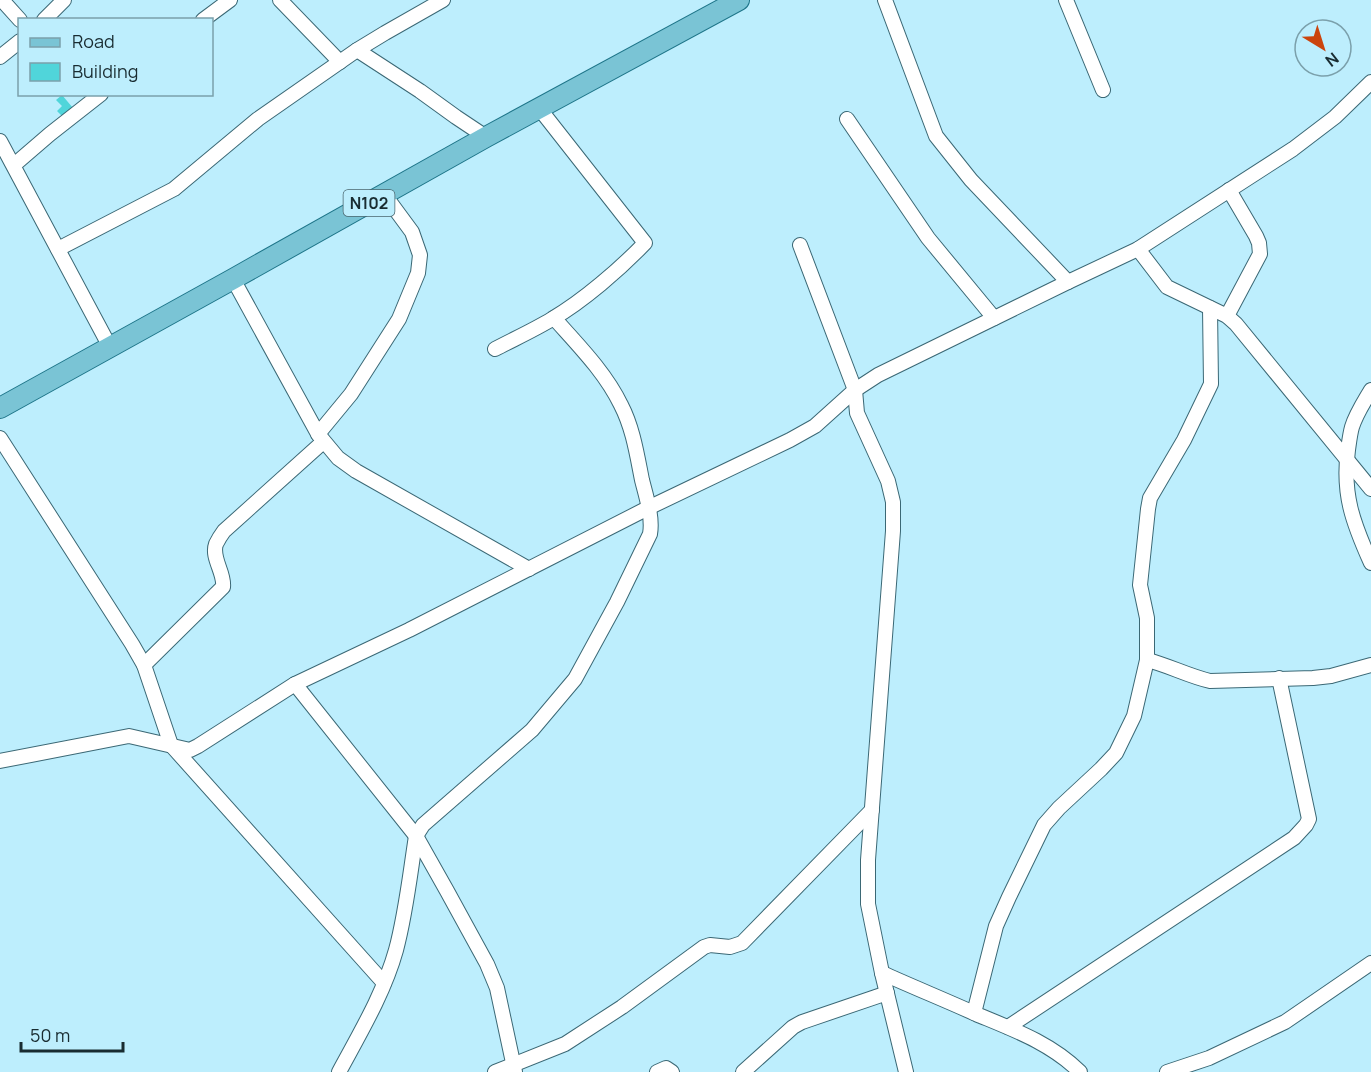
<svg xmlns="http://www.w3.org/2000/svg" width="1371" height="1072" viewBox="0 0 1371 1072" font-family="Manrope,sans-serif">
<rect width="100%" height="100%" fill="#bdeefd"/>
<polygon fill="#50d5da" points="62,95 73,108 63,117 57,111 62,106 56,100"/>
<g fill="none" stroke-linecap="round" stroke-linejoin="round">
<defs>
<g id="street">
<polyline points="2,0 20,20"/>
<polyline points="280,0 340,62"/>
<polyline points="885,0 936,136 971,180 1068,282"/>
<polyline points="1066,0 1103,90"/>
<polyline points="44,20 64,0"/>
<polyline points="203,20 230,0"/>
<polyline points="357,50 420,91 456,117 486,137"/>
<polyline points="0,57 20,41"/>
<polyline points="847,119 928,238 994,318"/>
<polyline points="0,141 110,347"/>
<polyline points="14,165 50,134 101,94"/>
<polyline points="800,245 855,390 857,413 888,481 893,502 893,531 868,860 868,904 882,973 906,1072"/>
<polyline points="58,249 174,189 258,119 357,50 385,33 443,0"/>
<polyline points="1138,249 1167,287 1227,316 1236,324 1371,489"/>
<polyline points="233,279 318,434 338,458 356,471 529,569"/>
<polyline points="1227,316 1260,254 1259,243 1256,236 1229,190"/>
<path d="M495 349C514 339 534 330 552 319 583 301 620 269 645 243L539 108"/>
<path d="M1371 390C1364 402 1356 414 1352 427 1350 434 1349 443 1348 450 1342 494 1353 523 1371 563"/>
<polyline points="318,434 351,394 399,319 418,273 420,255 412,232 384,194"/>
<polyline points="0,438 132,644 144,665 171,745 384,983"/>
<path d="M1147 660C1168 665 1188 676 1210 681L1313 678 1331 676 1371 665"/>
<path d="M144 665 223 587C225 573 211 558 216 544 218 540 221 535 224 531L323 442"/>
<polyline points="295,684 416,836 447,891 487,964 497,988 515,1072"/>
<polyline points="0,761 129,736 190,750 198,746 295,684 409,630 648,508 790,440 815,426 855,390 878,375 1068,282 1138,249 1293,149 1335,117 1371,82"/>
<path d="M882 973C913 987 945 1000 976 1014 1012 1029 1051 1043 1080 1072"/>
<polyline points="974,1013 996,926 1009,897 1044,825 1059,808 1101,769 1116,753 1134,716 1147,660 1147,618 1140,585 1148,509 1150,498 1184,440 1211,384 1210,308"/>
<polyline points="1008,1027 1294,838 1306,825 1309,819 1279,678"/>
<path d="M339 1072C360 1033 384 993 396 950 406 913 410 874 416 836L423 825 532 730 575 679 617 602 650 534C653 517 646 496 642 480 637 455 633 428 621 405 605 372 578 345 554 318"/>
<polyline points="495,1072 565,1044 622,1007 704,947 710,945 730,947 742,943 872,810"/>
<polyline points="657,1072 666,1068 672,1072"/>
<polyline points="743,1072 793,1027 802,1022 887,993"/>
<polyline points="1167,1072 1209,1058 1285,1022 1371,963"/>
</g>
<polyline id="primary" points="0,408 233,279 486,137 739,0"/>
</defs>
<use href="#street" stroke="#3b6875" stroke-width="16"/>
<use href="#primary" stroke="#1e7589" stroke-width="22"/>
<use href="#street" stroke="#fff" stroke-width="14"/>
<use href="#primary" stroke="#7ac4d5" stroke-width="20"/>
</g>
<g text-anchor="middle" stroke-width="4.5" stroke-linejoin="round" paint-order="stroke">
<rect fill="#bdeefd" stroke="#4a666e" stroke-width="1.5" x="343.5" y="190" width="51" height="26" rx="4.5"/>
<g font-size="16" font-weight="bold" fill="#192c31">
<text x="369" y="209">N102</text>
</g>
</g>
<rect x="18" y="18" width="195" height="78" fill="#bdeefd" stroke="#7ba0ab" stroke-width="1.5"/>
<rect x="30" y="38" width="30" height="9" fill="#7ac4d5" stroke="#7ba0ab" stroke-width="1.5"/>
<text x="72" y="48" font-size="18" fill="#192c31">Road</text>
<rect x="30" y="63" width="30" height="18" fill="#50d5da" stroke="#7ba0ab" stroke-width="1.5"/>
<text x="72" y="78" font-size="18" fill="#192c31">Building</text>
<g transform="translate(1323 48) rotate(142)"><circle r="28" fill="#bdeefd" stroke="#7ba0ab" stroke-width="1.5"/>
<path d="M0-4.5L10 22L0 15L-10 22Z" fill="#cb440d"/>
<text y="-9" font-size="16" font-weight="bold" text-anchor="middle" fill="#192c31">N</text>
</g>
<path d="M21 1042v9h102v-9" fill="none" stroke="#192c31" stroke-width="3"/>
<text x="30" y="1042" font-size="18" fill="#192c31" stroke="#bdeefd" stroke-width="4.5" paint-order="stroke">50 m</text>
</svg>
